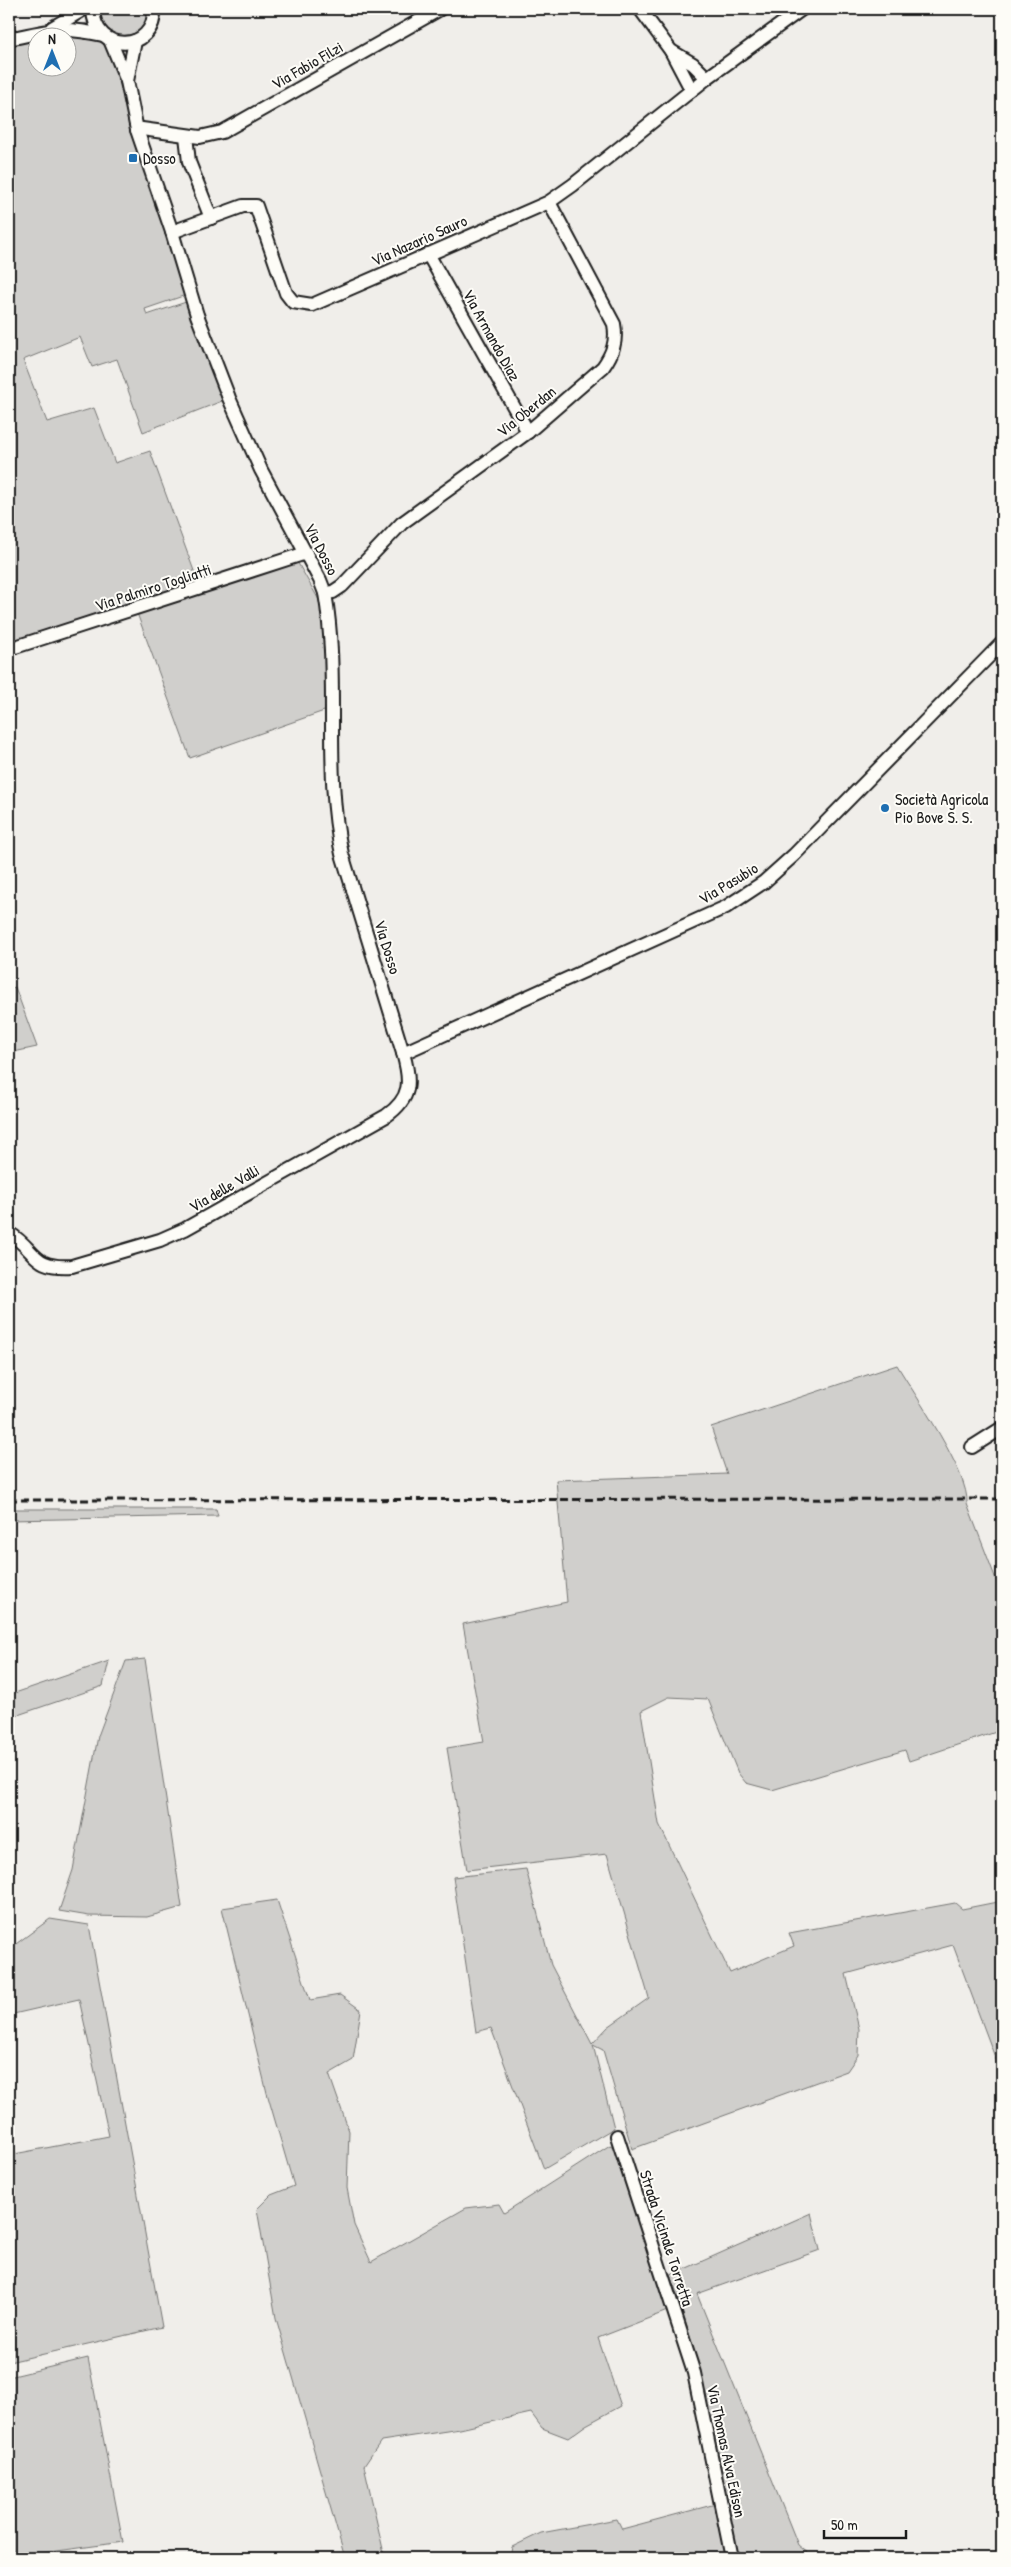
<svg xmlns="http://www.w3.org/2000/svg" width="1011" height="2567" viewBox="0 0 1011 2567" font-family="'Patrick Hand',sans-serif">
<rect width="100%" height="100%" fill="#f0eeea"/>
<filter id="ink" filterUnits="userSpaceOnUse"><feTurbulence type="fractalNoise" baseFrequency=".02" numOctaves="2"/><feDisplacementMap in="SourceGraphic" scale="10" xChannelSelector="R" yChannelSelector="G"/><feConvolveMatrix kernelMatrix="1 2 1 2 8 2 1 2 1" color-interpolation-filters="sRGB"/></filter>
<g filter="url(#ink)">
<g fill="#d0cfcc" stroke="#767674" fill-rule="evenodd">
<path d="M99 9H148C149 29 136 36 118 37L115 65 129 122 165 218 186 295 145 309 147 315 189 301 224 394 221 396 222 401 143 432 117 359 92 367 80 337 23 360 47 422 94 408 115 463 150 451 201 590 295 558 323 607 327 710 190 758 134 605 9 643V43L99 20ZM38 38H68V68H38Z"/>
<polygon points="9,986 10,989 15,987 37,1047 9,1053"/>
<path d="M897 1365C914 1394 970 1474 967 1504L1002 1595V1730L909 1761 905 1750 772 1790 746 1783 738 1773 708 1699 669 1697 641 1711 659 1824 730 1973 794 1946 789 1933 955 1903 962 1909 1002 1901V2076L953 1945 846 1974 859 2029 858 2055 847 2071 632 2149 603 2050 593 2045 614 2128 544 2169 491 2028 476 2032 453 1877 526 1869 551 1965 592 2044 608 2027 649 1998 607 1854 467 1870 447 1748 484 1742 463 1624 567 1602 556 1480 727 1474 711 1427Z"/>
<polygon points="9,1509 216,1509 218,1516 9,1520"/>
<polygon points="145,1659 182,1907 147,1917 89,1916 59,1911 73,1870 98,1736 126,1661"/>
<polygon points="109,1661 103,1686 9,1718 9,1695"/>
<polygon points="277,1900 310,2000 340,1995 361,2010 353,2060 329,2074 349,2131 347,2188 354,2225 371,2262 466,2208 499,2204 504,2213 610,2145 619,2150 675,2308 598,2338 621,2406 586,2425 568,2438 542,2428 531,2413 460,2429 381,2441 364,2466 385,2558 345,2558 276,2318 257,2209 271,2195 294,2186 267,2093 222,1908"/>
<polygon points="50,1919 89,1925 162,2327 9,2362 9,2155 109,2136 79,1999 9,2015 9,1949"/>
<polygon points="811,2213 820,2250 697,2294 798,2545 814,2558 510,2558 512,2547 541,2533 617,2519 622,2529 727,2501 692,2343 671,2275"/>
<polygon points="88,2358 123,2542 35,2554 35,2558 9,2558 9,2377"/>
</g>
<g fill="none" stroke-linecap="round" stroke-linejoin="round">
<defs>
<g id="minor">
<path d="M93 9C94 55 156 53 154 9"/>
<polyline points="640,9 671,51 691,89"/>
<polyline points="52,28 84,9"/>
<path d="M9 39C48 30 63 26 103 35"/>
<polyline points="671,51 693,64 707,78"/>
<polyline points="127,81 135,41"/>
<polyline points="137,130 142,129 200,137 222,132 440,9"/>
<polyline points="186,136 189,162 211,218"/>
<polyline points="172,232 243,206 256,206 286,293 293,302 312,305 549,202 573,185 707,78 802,9"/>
<polyline points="428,254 528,432"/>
<path d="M325 593 333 592 342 586 402 523 528 432 603 367C613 353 617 341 614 324L549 202"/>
<polyline points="9,649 306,553"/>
<polyline points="403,1053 726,907 764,882 794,855 1002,643"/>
<path d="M9 1233C37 1250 31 1269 72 1266L160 1240 185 1229 386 1116C412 1098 411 1081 403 1053L342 854C323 769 340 679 325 593L320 580 261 470 229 398 197 315 172 232 137 130 127 81 110 40"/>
<polyline points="972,1447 1002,1428"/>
<polyline points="617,2136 694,2373 732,2558"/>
</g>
</defs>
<use href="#minor" stroke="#1c1c1c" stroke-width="16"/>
<use href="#minor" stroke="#fdfcf7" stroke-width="12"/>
<polyline stroke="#1c1c1c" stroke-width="3" stroke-dasharray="8 4" stroke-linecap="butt" points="9,1500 1002,1499"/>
</g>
</g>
<g fill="#1f6fb2" stroke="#fdfcf7" stroke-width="2">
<rect x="128" y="153" width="10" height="10" rx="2.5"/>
<circle cx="885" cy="808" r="5"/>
</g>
<g text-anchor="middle" stroke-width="4" stroke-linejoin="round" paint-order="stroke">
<g font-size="16" fill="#1c1c1c" stroke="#fdfcf7">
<text transform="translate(307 65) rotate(-30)" y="6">Via Fabio Filzi</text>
<text transform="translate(419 240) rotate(-24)" y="6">Via Nazario Sauro</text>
<text transform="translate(492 335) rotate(61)" y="6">Via Armando Diaz</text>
<text transform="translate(526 411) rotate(-39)" y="6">Via Oberdan</text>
<text transform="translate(322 549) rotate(63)" y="6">Via Dosso</text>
<text transform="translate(153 587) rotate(-18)" y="6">Via Palmiro Togliatti</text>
<text transform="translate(728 883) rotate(-31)" y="6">Via Pasubio</text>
<text transform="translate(388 947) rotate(73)" y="6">Via Dosso</text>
<text transform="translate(224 1188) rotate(-30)" y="6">Via delle Valli</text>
<text transform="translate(667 2238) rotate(72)" y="6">Strada Vicinale Torretta</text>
<text transform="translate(727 2451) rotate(78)" y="6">Via Thomas Alva Edison</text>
</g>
<g font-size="16" fill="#1c1c1c" stroke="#fdfcf7" text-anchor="start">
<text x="143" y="164">Dosso</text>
<text x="895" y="805">Società Agricola<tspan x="895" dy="18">Pio Bove S. S.</tspan></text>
</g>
</g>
<rect width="1011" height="2567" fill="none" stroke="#fdfcf7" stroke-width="30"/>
<rect x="15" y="15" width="981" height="2537" fill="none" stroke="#1c1c1c" stroke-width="2" filter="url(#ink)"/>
<g transform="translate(52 52)"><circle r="24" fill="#fdfcf7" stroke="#a3a29f"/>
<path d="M0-4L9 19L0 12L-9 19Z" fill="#1f6fb2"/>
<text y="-8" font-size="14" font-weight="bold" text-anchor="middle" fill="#1c1c1c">N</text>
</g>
<path d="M824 2530v8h82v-8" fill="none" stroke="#1c1c1c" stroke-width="2.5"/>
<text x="831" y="2530" font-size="15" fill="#1c1c1c" stroke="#fdfcf7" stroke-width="4" paint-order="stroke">50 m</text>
</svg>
